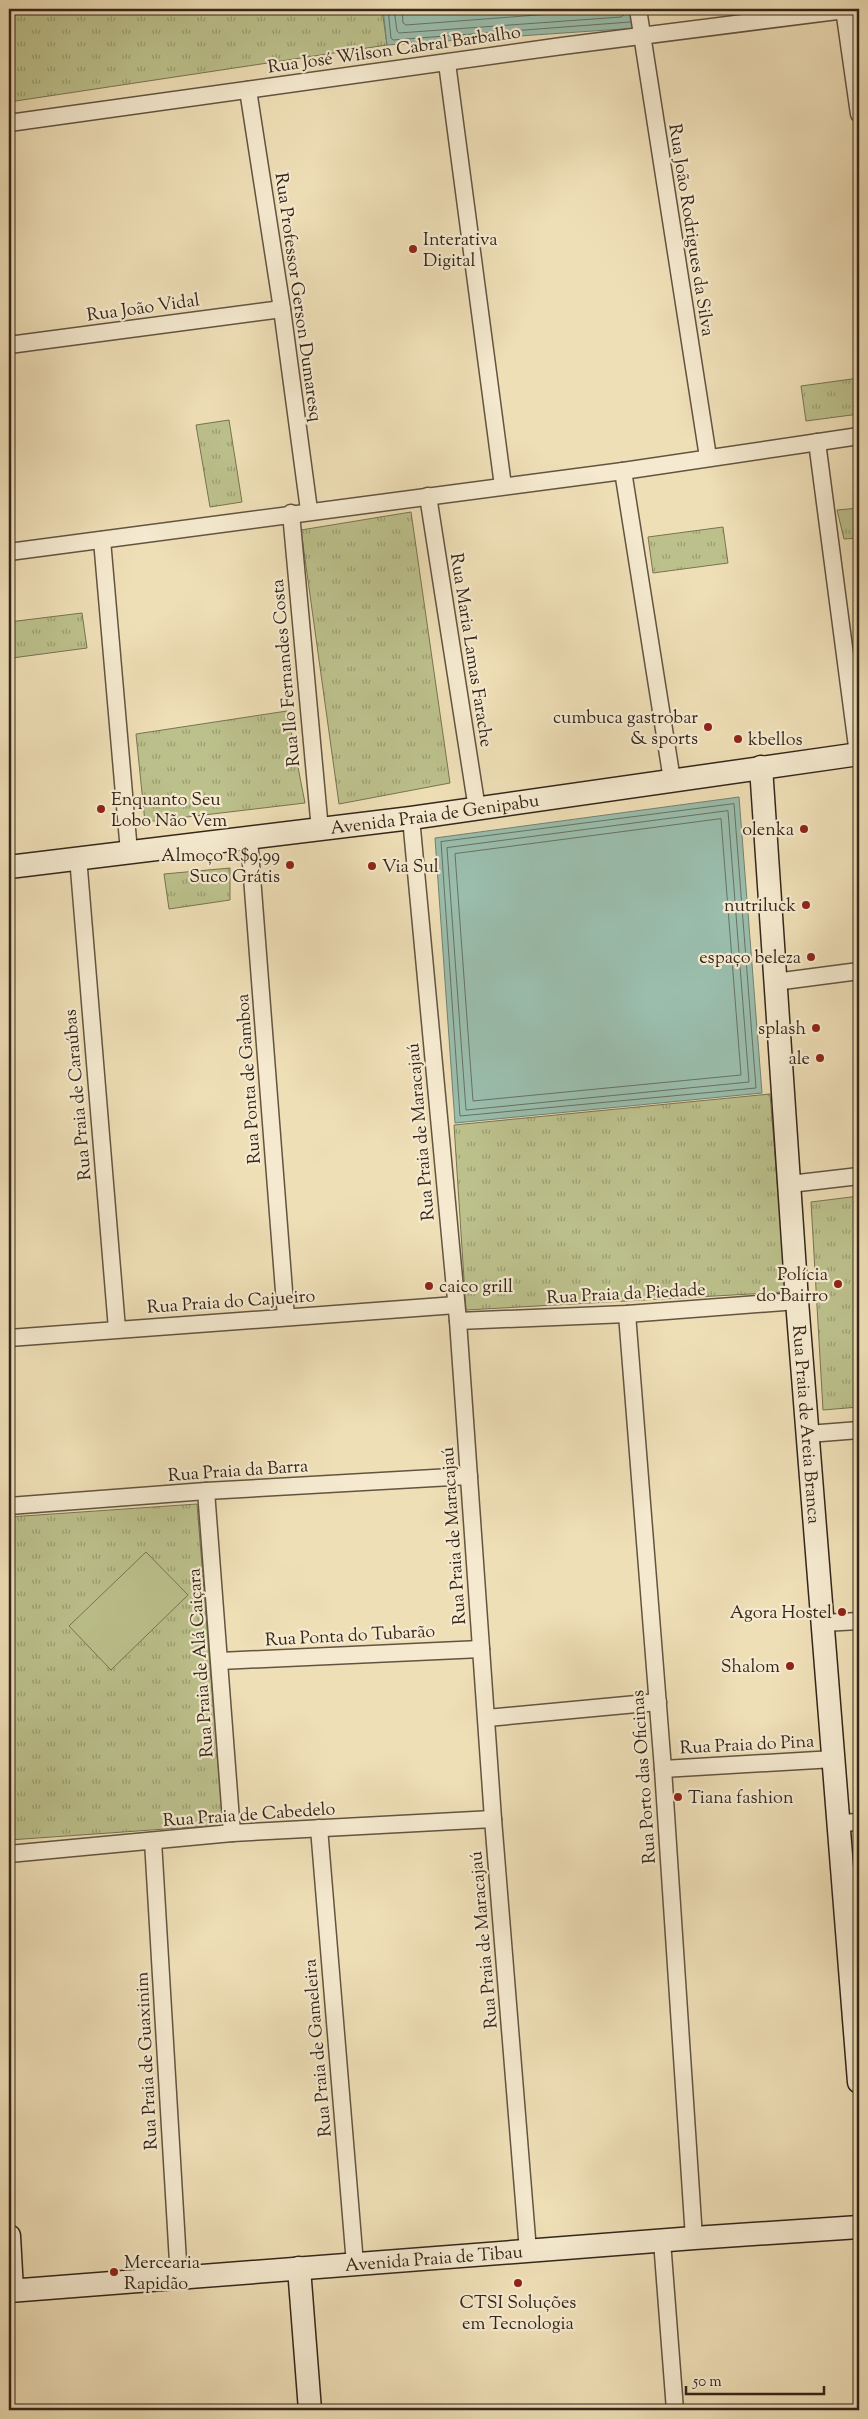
<svg xmlns="http://www.w3.org/2000/svg" width="868" height="2419" viewBox="0 0 868 2419" font-family="'Sorts Mill Goudy',serif">
<defs>
<pattern id="grass-tufts" width="24" height="20" patternUnits="userSpaceOnUse" patternTransform="scale(1.25)"><rect width="24" height="20" fill="#bcc18c"/><path d="M3 7l-1-3M5 7V3M7 7l1-3M15 17l-1-3M17 17v-4M19 17l1-3" fill="none" stroke="#9a9d72"/></pattern>
</defs>
<rect width="100%" height="100%" fill="#efdfb7"/>
<filter id="stains"><feTurbulence type="fractalNoise" baseFrequency=".004" numOctaves="4"/><feColorMatrix values="0 0 0 0 .2 0 0 0 0 .09 0 0 0 0 .02 0 0 0 .5 -.17"/></filter>
<radialGradient id="worn" r=".72"><stop offset=".6" stop-color="#630" stop-opacity="0"/><stop offset="1" stop-color="#630" stop-opacity=".3"/></radialGradient>
<g fill="url(#grass-tufts)" stroke="#787453">
<polygon points="9,9 382,9 387,45 9,102"/>
<polygon points="859,378 859,414 806,421 801,386"/>
<polygon points="229,420 242,502 210,507 196,425"/>
<polygon points="859,508 859,538 844,539 837,510"/>
<polygon points="411,512 450,783 339,804 301,530"/>
<polygon points="723,527 728,563 653,573 648,537"/>
<polygon points="82,613 87,648 12,658 9,622"/>
<polygon points="287,711 305,803 145,822 136,734"/>
<polygon points="230,868 230,900 169,909 164,874"/>
<polygon points="770,1094 786,1292 466,1310 454,1125"/>
<polygon points="859,1196 859,1407 823,1410 811,1202"/>
<polygon points="197,1504 223,1825 9,1840 9,1517"/>
</g>
<polygon fill="#bcc18c" stroke="#787453" points="146,1552 188,1595 111,1670 69,1626"/>
<g fill="#9abdac" stroke="#718172">
<polygon points="383,9 634,9 637,28 387,45"/>
<polygon points="739,797 762,1093 455,1123 435,838"/>
</g>
<g fill="none" stroke-linecap="round" stroke-linejoin="round">
<g stroke="#677263" stroke-width="1">
<polyline points="388,9 391,38 393,40 630,22"/>
<polyline points="394,9 397,31 399,33 621,17 624,15 623,9"/>
<polyline points="402,9 403,23 406,25 616,9"/>
<polygon points="734,804 756,1088 460,1116 441,842"/>
<polygon points="728,811 749,1082 466,1110 447,848"/>
<polygon points="721,819 741,1075 473,1101 455,854"/>
</g>
<defs>
<g id="street">
<polyline points="638,9 708,457"/>
<polyline points="844,9 859,114"/>
<polyline points="447,63 503,486"/>
<polyline points="248,90 282,309 309,510"/>
<polyline points="9,123 562,46 845,10"/>
<polyline points="9,345 282,309"/>
<polyline points="817,442 858,754"/>
<polyline points="623,471 672,780"/>
<polyline points="428,496 477,809"/>
<polyline points="291,513 320,830"/>
<polyline points="102,540 129,852"/>
<polyline points="9,552 623,471 859,436"/>
<polyline points="411,818 458,1321 493,1819 528,2251"/>
<polyline points="249,838 286,1317"/>
<polyline points="78,857 117,1329"/>
<polyline points="775,982 859,971"/>
<polyline points="790,1184 859,1176"/>
<polyline points="627,1314 663,1769 694,2238"/>
<polyline points="458,1321 627,1314 797,1301"/>
<polyline points="9,1338 456,1305"/>
<polyline points="808,1434 859,1430"/>
<polyline points="206,1491 232,1833"/>
<polyline points="9,1506 206,1491 469,1476"/>
<polyline points="823,1623 859,1621"/>
<polyline points="220,1661 481,1649"/>
<polyline points="487,1718 658,1702"/>
<polyline points="663,1769 834,1759"/>
<polyline points="840,1823 859,1822"/>
<polyline points="319,1828 355,2264"/>
<polyline points="153,1841 179,2279"/>
<polyline points="9,1854 232,1833 493,1819"/>
<polyline points="662,2241 675,2410"/>
</g>
<g id="secondary">
<path id="s1" d="M761 767 797 1301 859 2082"/>
<path id="s2" d="M9 867 411 818 859 754"/>
<polyline points="9,2236 12,2290"/>
<polyline points="299,2268 310,2410"/>
<path id="s3" d="M9 2291 694 2238 859 2227"/>
</g>
</defs>
<use href="#street" stroke="#635441" stroke-width="19"/>
<use href="#secondary" stroke="#34261a" stroke-width="25"/>
<use href="#street" stroke="#f5ead0" stroke-width="16"/>
<use href="#secondary" stroke="#f5ead0" stroke-width="22"/>
</g>
<g fill="#8f2418" stroke="#f5ead0" stroke-width="2">
<circle cx="413" cy="249" r="5"/>
<circle cx="708" cy="727" r="5"/>
<circle cx="738" cy="739" r="5"/>
<circle cx="101" cy="809" r="5"/>
<circle cx="804" cy="829" r="5"/>
<circle cx="290" cy="865" r="5"/>
<circle cx="372" cy="866" r="5"/>
<circle cx="806" cy="905" r="5"/>
<circle cx="811" cy="957" r="5"/>
<circle cx="816" cy="1028" r="5"/>
<circle cx="820" cy="1058" r="5"/>
<circle cx="838" cy="1284" r="5"/>
<circle cx="429" cy="1286" r="5"/>
<circle cx="842" cy="1612" r="5"/>
<circle cx="790" cy="1666" r="5"/>
<circle cx="678" cy="1797" r="5"/>
<circle cx="114" cy="2272" r="5"/>
<circle cx="518" cy="2283" r="5"/>
</g>
<g text-anchor="middle" stroke-width="4.5" stroke-linejoin="round" paint-order="stroke">
<g font-size="18" fill="#34261a" stroke="#f5ead0">
<text transform="translate(394 49) rotate(-8)" y="6">Rua José Wilson Cabral Barbalho</text>
<text transform="translate(692 230) rotate(81)" y="6">Rua João Rodrigues da Silva</text>
<text transform="translate(299 297) rotate(82)" y="6">Rua Professor Gerson Dumaresq</text>
<text transform="translate(143 307) rotate(-8)" y="6">Rua João Vidal</text>
<text transform="translate(472 650) rotate(81)" y="6">Rua Maria Lamas Farache</text>
<text transform="translate(285 673) rotate(-95)" y="6">Rua Ilo Fernandes Costa</text>
<text dy="6" stroke="none"><textPath href="#s2" startOffset="429">Avenida Praia de Genipabu</textPath></text>
<text transform="translate(248 1079) rotate(-94)" y="6">Rua Ponta de Gamboa</text>
<text transform="translate(77 1095) rotate(-95)" y="6">Rua Praia de Caraúbas</text>
<text transform="translate(420 1132) rotate(-95)" y="6">Rua Praia de Maracajaú</text>
<text transform="translate(626 1293) rotate(-3)" y="6">Rua Praia da Piedade</text>
<text transform="translate(231 1301) rotate(-4)" y="6">Rua Praia do Cajueiro</text>
<text dy="6" stroke="none"><textPath href="#s1" startOffset="659">Rua Praia de Areia Branca</textPath></text>
<text transform="translate(238 1470) rotate(-4)" y="6">Rua Praia da Barra</text>
<text transform="translate(453 1536) rotate(-94)" y="6">Rua Praia de Maracajaú</text>
<text transform="translate(350 1635) rotate(-3)" y="6">Rua Ponta do Tubarão</text>
<text transform="translate(200 1663) rotate(-94)" y="6">Rua Praia de Alá Caiçara</text>
<text transform="translate(747 1744) rotate(-3)" y="6">Rua Praia do Pina</text>
<text transform="translate(643 1777) rotate(-94)" y="6">Rua Porto das Oficinas</text>
<text transform="translate(249 1814) rotate(-4)" y="6">Rua Praia de Cabedelo</text>
<text transform="translate(483 1940) rotate(-95)" y="6">Rua Praia de Maracajaú</text>
<text transform="translate(317 2048) rotate(-95)" y="6">Rua Praia de Gameleira</text>
<text transform="translate(146 2061) rotate(-93)" y="6">Rua Praia de Guaxinim</text>
<text dy="6" stroke="none"><textPath href="#s3" startOffset="426">Avenida Praia de Tibau</textPath></text>
</g>
<g font-size="18" fill="#34261a" stroke="#f5ead0" text-anchor="end">
<text x="423" y="245" text-anchor="start">Interativa<tspan x="423" dy="21">Digital</tspan></text>
<text x="698" y="723">cumbuca gastrobar<tspan x="698" dy="21">&amp; sports</tspan></text>
<text x="748" y="745" text-anchor="start">kbellos</text>
<text x="111" y="805" text-anchor="start">Enquanto Seu<tspan x="111" dy="21">Lobo Não Vem</tspan></text>
<text x="794" y="835">olenka</text>
<text x="280" y="861">Almoço R$9.99<tspan x="280" dy="21">Suco Grátis</tspan></text>
<text x="382" y="872" text-anchor="start">Via Sul</text>
<text x="796" y="911">nutriluck</text>
<text x="801" y="963">espaço beleza</text>
<text x="806" y="1034">splash</text>
<text x="810" y="1064">ale</text>
<text x="828" y="1280">Polícia<tspan x="828" dy="21">do Bairro</tspan></text>
<text x="439" y="1292" text-anchor="start">caico grill</text>
<text x="832" y="1618">Agora Hostel</text>
<text x="780" y="1672">Shalom</text>
<text x="688" y="1803" text-anchor="start">Tiana fashion</text>
<text x="124" y="2268" text-anchor="start">Mercearia<tspan x="124" dy="21">Rapidão</tspan></text>
<text x="518" y="2308" text-anchor="middle">CTSI Soluções<tspan x="518" dy="21">em Tecnologia</tspan></text>
</g>
</g>
<rect width="868" height="2419" fill="none" stroke="#efdfb7" stroke-width="30"/>
<rect x="10" y="10" width="848" height="2399" fill="none" stroke="#34261a" stroke-width="2.5"/>
<rect x="15" y="15" width="838" height="2389" fill="none" stroke="#34261a"/>
<path d="M686 2386v8h138v-8" fill="none" stroke="#34261a" stroke-width="2.5"/>
<text x="693" y="2386" font-size="15" fill="#34261a" stroke="#f5ead0" stroke-width="4" paint-order="stroke">50 m</text>
<rect width="100%" height="100%" filter="url(#stains)"/>
<rect width="100%" height="100%" fill="url(#worn)"/>
</svg>
